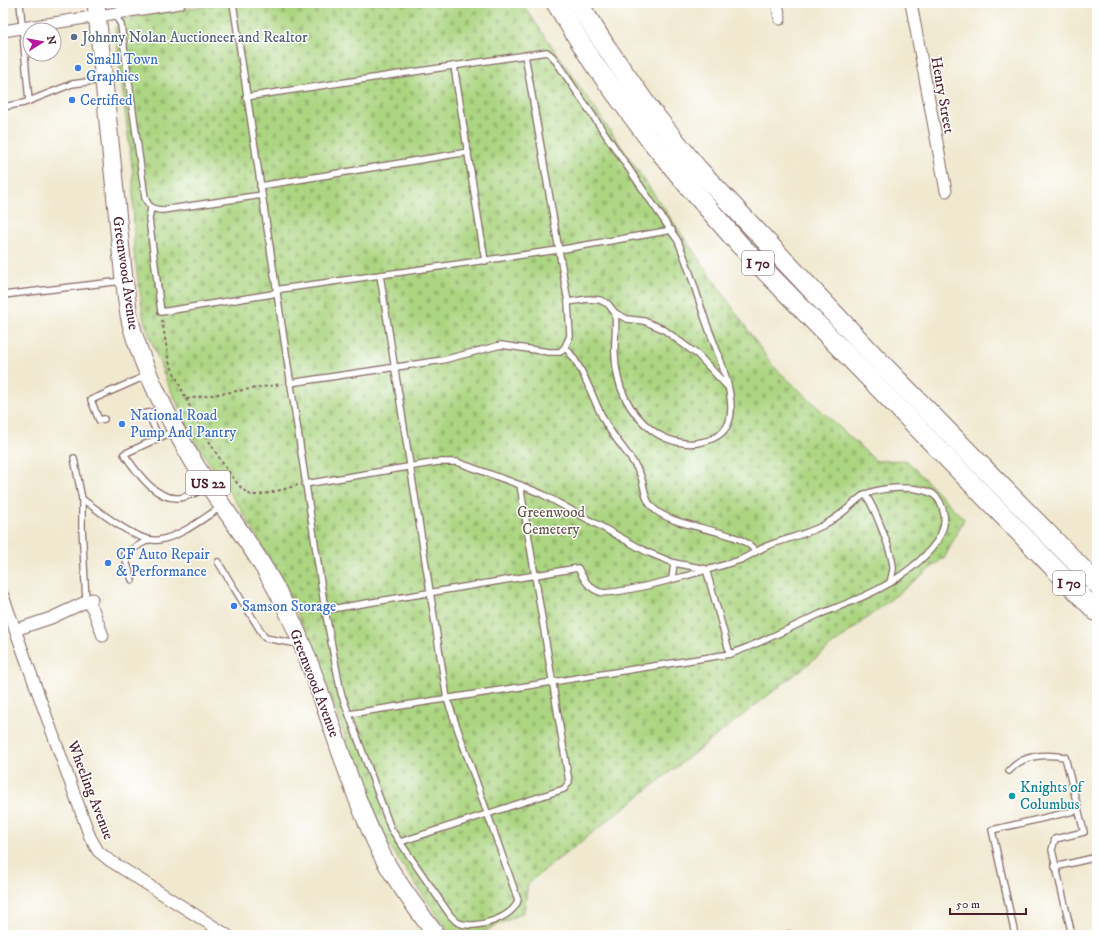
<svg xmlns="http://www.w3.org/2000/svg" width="1100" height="938" viewBox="0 0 1100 938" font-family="'IM FELL DW Pica',serif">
<defs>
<pattern id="cemetery-stones" width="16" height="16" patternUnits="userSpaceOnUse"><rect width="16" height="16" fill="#acd581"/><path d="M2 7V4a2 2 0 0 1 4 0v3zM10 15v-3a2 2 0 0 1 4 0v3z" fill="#96b670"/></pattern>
</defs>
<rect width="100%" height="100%" fill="#fff"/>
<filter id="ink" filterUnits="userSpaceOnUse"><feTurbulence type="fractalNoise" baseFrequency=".025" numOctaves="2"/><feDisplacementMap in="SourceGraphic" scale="8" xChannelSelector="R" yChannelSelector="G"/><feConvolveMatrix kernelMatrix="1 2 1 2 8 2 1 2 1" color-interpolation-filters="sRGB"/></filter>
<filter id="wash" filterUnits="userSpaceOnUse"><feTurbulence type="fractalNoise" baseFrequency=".012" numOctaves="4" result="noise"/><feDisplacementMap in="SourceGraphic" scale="16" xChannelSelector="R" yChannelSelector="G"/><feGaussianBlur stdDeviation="0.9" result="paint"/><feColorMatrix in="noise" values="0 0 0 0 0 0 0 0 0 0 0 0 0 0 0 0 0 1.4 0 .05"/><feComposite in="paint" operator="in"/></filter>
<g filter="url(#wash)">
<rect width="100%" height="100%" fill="#f0e9d0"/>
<polygon fill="url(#cemetery-stones)" stroke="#7b7a56" points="224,3 522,3 772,365 876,461 906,460 964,519 945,557 528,883 524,912 477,935 451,935 389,846 360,779 318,660 282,580 240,508 196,443 166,380 144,321 134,253 133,175 115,28 125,18"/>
</g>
<g filter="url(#ink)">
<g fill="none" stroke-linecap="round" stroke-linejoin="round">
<defs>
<g id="service">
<polyline points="20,3 29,101"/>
<path d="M233 3 325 610 341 693 391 829 450 915C453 918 456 922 459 923 475 930 514 918 518 900L447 699 380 275"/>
<path d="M115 14 121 25 145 198C149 207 153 210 163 210L262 195"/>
<polyline points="454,66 485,261"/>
<path d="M246 97 547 52 553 57 678 241C689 267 696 292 705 319 714 345 736 391 730 418 727 432 716 439 702 442 686 446 667 441 653 431 628 412 616 386 615 355 614 341 617 327 615 313"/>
<polyline points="3,107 24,103 72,84 102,80"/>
<polyline points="260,186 468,152"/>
<polyline points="151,208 149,219 161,312 272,294 281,289 558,250 672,230"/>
<polyline points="3,295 122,281"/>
<polyline points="568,302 588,299 600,300 608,304 615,313 627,319 644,321 663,329 698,355 727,386"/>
<path d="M565 347C585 369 592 399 606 424 616 441 630 454 639 472 645 483 643 499 653 508 675 530 740 528 755 551"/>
<polyline points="290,383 443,360 501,345 549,352 560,352 565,347 570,336 568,302 525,55"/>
<polyline points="133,415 148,413"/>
<polyline points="104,419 99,420 91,400 148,375"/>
<path d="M174 431 124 454C136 471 155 500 179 498 189 497 199 491 208 487"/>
<polyline points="159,438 148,413 162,410"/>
<polyline points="74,458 82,499 82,527 86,601"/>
<polyline points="305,484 438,462 457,462 520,485 542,494 647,552 674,563 706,569 730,654"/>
<path d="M865 494C874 506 894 556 893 570 892 574 891 579 890 583"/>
<path d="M82 499C100 511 138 544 159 540 182 536 202 519 221 507"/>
<polyline points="218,562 265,638 298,644"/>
<polyline points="672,579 674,563"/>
<polyline points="132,580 124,554 148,540"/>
<path d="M325 610 578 568C583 578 588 588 600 592 617 597 718 567 740 560 749 556 758 550 767 546 785 539 804 535 822 526 831 521 840 515 847 509 853 504 859 497 866 494 882 487 917 485 933 494 940 499 943 507 944 515 948 538 920 562 903 574 879 592 848 603 820 614 790 628 761 643 730 654L349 714"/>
<path d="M1009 771C1023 754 1045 754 1065 757L1084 832 1055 839 1052 850 1072 935"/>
<polyline points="400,842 564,789 569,782 520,485"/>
<polyline points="1055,867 1097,857"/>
<polyline points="789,934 789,935"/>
<polyline points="1015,935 992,830 1078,810"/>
</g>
<g id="minor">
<polyline points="777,3 780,19"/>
<polyline points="911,3 946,191"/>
<polyline points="3,31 180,3"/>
<polyline points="3,596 90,837 98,851 109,860 227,935"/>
<polyline points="86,601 93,609 103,636"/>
<polyline points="15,630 51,618 92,599"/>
</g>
<path id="primary" d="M96 3 124 280C127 295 127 310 131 324 142 367 170 422 193 461 223 510 260 554 285 606 325 688 343 779 384 859 397 883 420 913 436 935"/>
<g id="motorway">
<polyline points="556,3 594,64 648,137 686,183 740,245 1097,612"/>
<polyline points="578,3 606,47 648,107 697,168 876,358 1097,584"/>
</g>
</defs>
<use href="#service" stroke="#846665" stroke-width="8"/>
<use href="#minor" stroke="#846665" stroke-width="13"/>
<use href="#primary" stroke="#846665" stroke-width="19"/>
<use href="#motorway" stroke="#846665" stroke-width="21"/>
<g stroke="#846665" stroke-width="2" stroke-dasharray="3 3" stroke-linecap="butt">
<polyline points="162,320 169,362 186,399 282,384"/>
<path d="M186 399C195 416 235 493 252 495 262 496 288 488 298 485"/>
</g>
<use href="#service" stroke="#fff" stroke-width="5.5"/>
<use href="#minor" stroke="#fff" stroke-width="11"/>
<use href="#primary" stroke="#fff" stroke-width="17"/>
<use href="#motorway" stroke="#fff" stroke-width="19"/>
</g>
</g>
<circle fill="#5c6f8a" stroke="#fff" stroke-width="1.5" cx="74" cy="37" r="4"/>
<g fill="#3f7fe0" stroke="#fff" stroke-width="1.5">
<circle cx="78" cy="68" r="4"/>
<circle cx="72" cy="100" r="4"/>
<circle cx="122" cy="424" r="4"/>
<circle cx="108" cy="563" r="4"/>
<circle cx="234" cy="606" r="4"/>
</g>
<circle fill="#0f9aa8" stroke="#fff" stroke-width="1.5" cx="1012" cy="796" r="4"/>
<g text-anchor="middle" stroke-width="3" stroke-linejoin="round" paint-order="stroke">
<g fill="#fff" stroke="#80626b" stroke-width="1">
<rect x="742" y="251" width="32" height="24" rx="3"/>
<rect x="186" y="471" width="44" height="24" rx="3"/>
<rect x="1053" y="571" width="32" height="24" rx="3"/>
</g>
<g font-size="14" font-weight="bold" fill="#4a1f2b">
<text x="758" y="268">I 70</text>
<text x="208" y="488">US 22</text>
<text x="1069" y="588">I 70</text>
</g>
<g font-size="15" fill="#4e5e75" stroke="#fff" text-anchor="start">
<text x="82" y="42">Johnny Nolan Auctioneer and Realtor</text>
</g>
<g font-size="15" fill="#366cbe" stroke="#fff" text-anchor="start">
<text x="86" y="64">Small Town<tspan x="86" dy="17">Graphics</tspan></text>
<text x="80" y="105">Certified</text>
<text x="130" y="420">National Road<tspan x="130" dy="17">Pump And Pantry</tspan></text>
<text x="116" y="559">CF Auto Repair<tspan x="116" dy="17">&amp; Performance</tspan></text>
<text x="242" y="611">Samson Storage</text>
</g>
<g font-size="15" fill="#4a1f2b" stroke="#fff">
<text transform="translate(943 95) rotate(80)" y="5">Henry Street</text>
<text transform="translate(126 273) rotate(82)" y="5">Greenwood Avenue</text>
<text transform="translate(315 683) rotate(69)" y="5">Greenwood Avenue</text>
<text transform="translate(91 790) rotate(69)" y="5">Wheeling Avenue</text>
</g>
<g font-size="15" fill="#675645" stroke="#fff">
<text x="551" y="517">Greenwood<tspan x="551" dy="17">Cemetery</tspan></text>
</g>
<g font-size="15" fill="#0d838f" stroke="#fff" text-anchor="start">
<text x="1020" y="792">Knights of<tspan x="1020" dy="17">Columbus</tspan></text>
</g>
</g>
<rect width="1100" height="938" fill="none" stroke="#fff" stroke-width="16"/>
<g transform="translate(42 42) rotate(79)"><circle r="19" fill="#ffffff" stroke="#b7a5aa"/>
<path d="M0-3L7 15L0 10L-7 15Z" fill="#b5179e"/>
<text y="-6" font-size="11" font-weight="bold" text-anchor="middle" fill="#4a1f2b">N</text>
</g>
<path d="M950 908v6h76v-6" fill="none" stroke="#4a1f2b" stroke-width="2"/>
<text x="956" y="908" font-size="12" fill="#4a1f2b" stroke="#ffffff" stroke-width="3" paint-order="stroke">50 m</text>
</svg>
